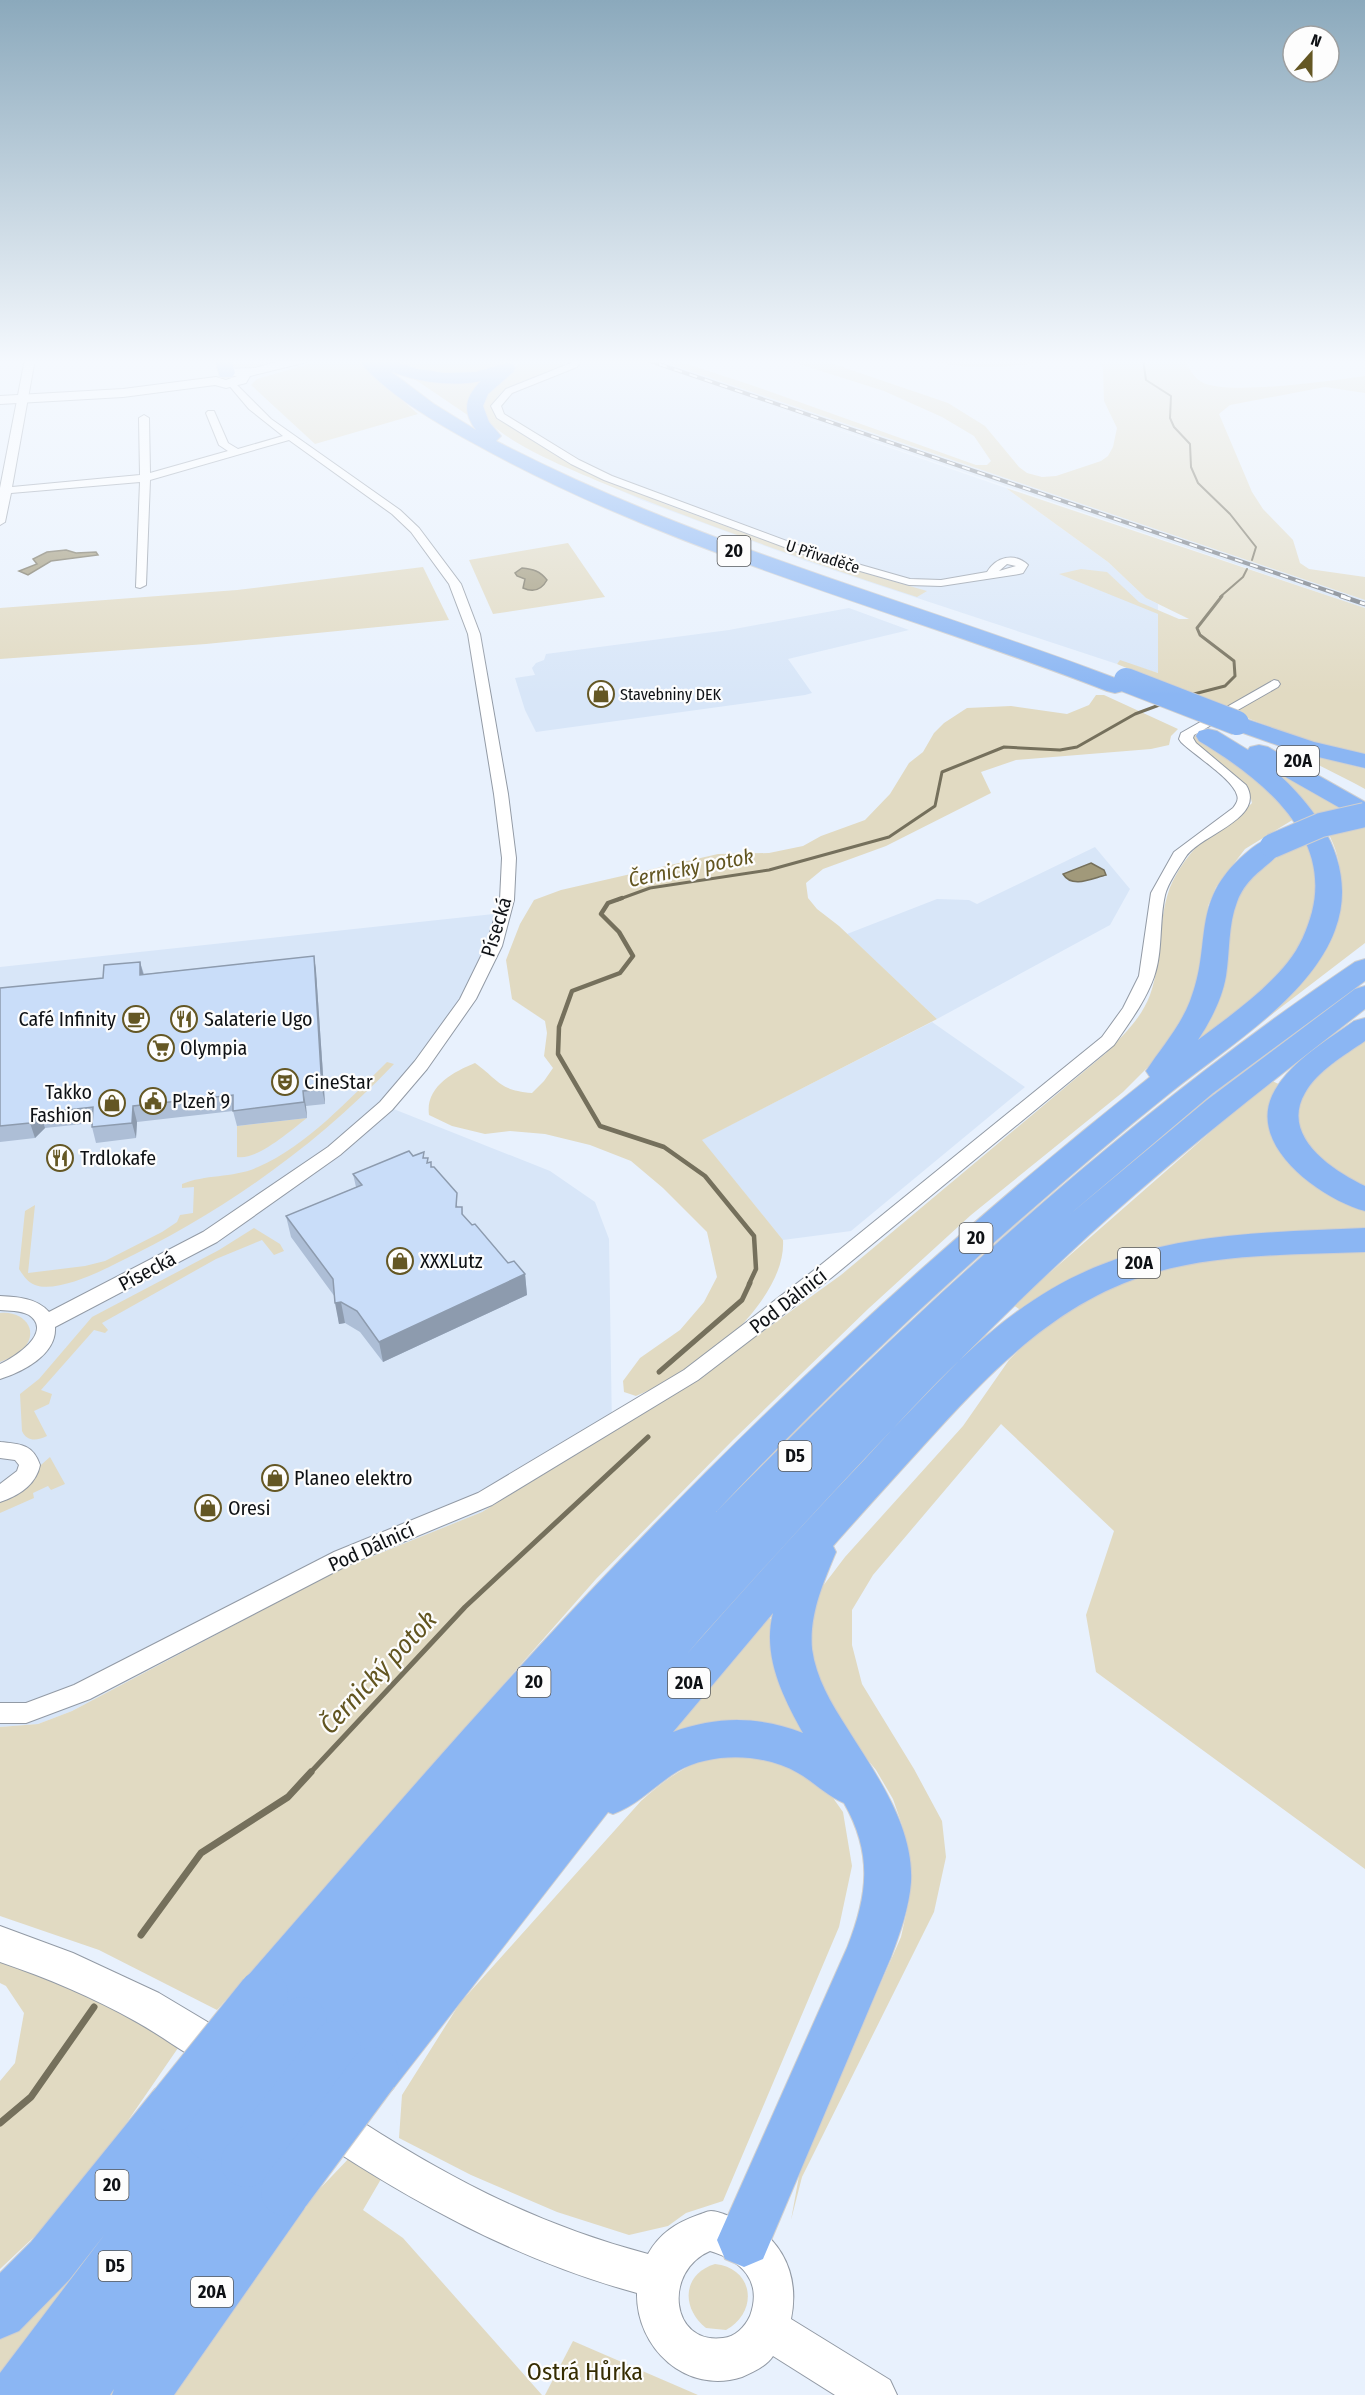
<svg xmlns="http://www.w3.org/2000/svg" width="1365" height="2395" viewBox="0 0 1365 2395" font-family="'Fira Sans Condensed',sans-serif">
<rect width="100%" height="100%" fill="#e8f1fd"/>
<g fill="#d8e6f8">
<polygon points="579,359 655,359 1365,600 1365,608 720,389 1006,488 1108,562 1146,598 1158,604 1158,673 1120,661 1117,664 805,561 641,500 556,461 488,417 499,390"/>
<polygon points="849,608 909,630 788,659 812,693 805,695 536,732 525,710 515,678 535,675 532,668 536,663 544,660 546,654 729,630"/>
<polygon points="1095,847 1130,889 1110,925 937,1019 847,934 937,899 969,900 977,904"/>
<polygon points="503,913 468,999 386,1106 550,1171 595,1202 609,1239 612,1430 482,1512 336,1571 72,1711 38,1724 0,1727 0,967"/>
<polygon points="932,1022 1025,1087 851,1231 783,1240 701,1140"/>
</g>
<g fill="#e1dac2">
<polygon points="233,359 290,359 252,369 232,366"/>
<polygon points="326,359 355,359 418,414 315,444 251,385 257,379"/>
<path d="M394 359H510C491 385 415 378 394 359Z"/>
<path d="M522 359H570C557 379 473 381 499 420L562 459 665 504 819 560 927 591 917 597C812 563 708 526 605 484 570 469 502 443 480 412L491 384 516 367Z"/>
<path d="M655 359H672L754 386 976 465H987L991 461 974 436 942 417 884 391 783 359H819L948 403 985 426 1019 467 1027 473 1042 477 1056 476 1101 461 1108 456 1113 447 1117 428 1104 401 1103 368 1098 362 1091 359H1184C1188 367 1193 376 1200 381 1222 397 1336 380 1365 376V393L1325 387 1230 405 1219 414 1252 492 1263 509 1293 540 1300 563 1309 569 1365 577V600Z"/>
<path d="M924 359H1061C1018 367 966 372 924 359Z"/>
<polygon points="493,375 472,418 410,376"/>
<path d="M1006 488 1365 608V756C1279 736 1199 697 1117 664L1120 660 1158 673V614L1059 574 1081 569 1107 572 1139 602 1179 619H1189L1146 598 1108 562Z"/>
<polygon points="568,543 605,597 493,614 469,560"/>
<polygon points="423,567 449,620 206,644 0,659 0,608 237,590"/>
<path d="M1096 695H1104L1178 729 1171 736 1169 745 1151 749 1016 760 981 772 991 793 886 846 823 869 806 883 808 898 817 909 839 926 937 1019 702 1140 783 1240C786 1288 730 1341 694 1367 677 1380 655 1387 636 1396L624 1392 623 1381 640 1358 680 1330 704 1302 717 1277 707 1232 663 1188 631 1161 590 1145 545 1134 510 1131 485 1134 452 1126 429 1115C425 1087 453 1072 475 1063 499 1080 498 1090 532 1093L544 1081 553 1068 544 1056 547 1033 545 1021 512 999 506 960 520 924 534 900 561 890 718 854 769 853 803 846 821 836 865 820 890 794 909 763 923 752 934 733 944 723 967 708 1011 706 1067 714 1089 705Z"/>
<path d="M1193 734 1258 776 1294 819 1245 849 1216 887 1208 906 1201 964 1190 1005 1179 1030 1154 1061 1123 1092 971 1215 868 1309 734 1439 596 1579 217 2010 99 1950 0 1916V1727L38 1724 72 1711 336 1571 482 1512 683 1389 841 1275 1106 1053C1123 1035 1141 1019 1150 995 1164 958 1156 908 1176 875 1182 864 1192 851 1201 842 1217 827 1237 819 1252 803 1249 779 1211 757 1193 742Z"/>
<polygon points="1285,748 1365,769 1365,789 1354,783"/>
<path d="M1264 765 1365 818V943L1224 1051 1335 929C1355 847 1323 815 1264 765Z"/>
<path d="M1307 838C1311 851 1316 865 1318 879 1319 887 1315 898 1314 906 1302 968 1249 1002 1203 1038L1200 1037 1214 1009 1233 899 1258 864Z"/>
<path d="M1365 1041V1188L1358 1185C1344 1176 1327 1167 1316 1155 1267 1103 1326 1069 1365 1041Z"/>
<path d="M387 1062 394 1064C314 1148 221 1213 117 1263 98 1273 55 1293 35 1285 27 1282 23 1275 19 1269L25 1211 35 1205 28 1273 85 1266 105 1261 162 1232 177 1222 180 1215 193 1213 194 1187 182 1188V1184C205 1174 234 1178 258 1167 307 1146 350 1098 387 1062Z"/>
<polygon points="1270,1080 1283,1086 1271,1113 1365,1207 1365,1231 1247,1235 1022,1311 1013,1305"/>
<path d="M307 1118C291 1130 257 1161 237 1157V1126Z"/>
<path d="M254 1228 280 1244 284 1251 274 1255 262 1240 216 1259 102 1323 108 1330 105 1333 94 1330 41 1390 52 1394 49 1404 34 1411 47 1436C37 1441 27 1442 22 1431L20 1394 39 1379 92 1317 219 1250Z"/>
<polygon points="1365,1252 1365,1869 1096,1672 1086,1615 1114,1531 1001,1424 873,1575 852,1610 852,1645 862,1684 914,1769 942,1821 946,1857 934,1912 802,2177 791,2220 801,2165 901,1937 909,1901 910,1860 902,1825 893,1799 876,1770 830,1713 806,1675 807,1607 845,1557 963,1426 1009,1360 1034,1335 1076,1304 1148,1270 1241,1254"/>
<path d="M0 1313C24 1310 42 1332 21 1351 15 1356 8 1359 0 1362Z"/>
<polygon points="50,1457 65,1484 51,1490 48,1486 33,1493 34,1498 0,1513 0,1501"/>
<path d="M767 1616 771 1619C771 1637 771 1655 775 1672 781 1696 798 1719 811 1740 749 1711 728 1716 665 1738Z"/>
<path d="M738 1749 816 1774 843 1812 852 1866 839 1927 723 2201 686 2213 668 2226 629 2235 557 2212 471 2175 399 2138 402 2095 460 2003 641 1801C676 1770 694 1761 738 1749Z"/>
<polygon points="0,1958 117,2006 178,2048 74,2199 0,2269 0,2081 15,2063 24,2013 6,1986 0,1983"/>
<polygon points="173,2148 0,2372 0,2340"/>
<polygon points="352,2155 384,2174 363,2210 403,2238 542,2395 171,2395 292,2218"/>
<path d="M715 2264C754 2268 759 2312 726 2330L706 2328C681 2308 682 2274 715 2264Z"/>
<polygon points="573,2341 698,2395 545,2395"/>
</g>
<g fill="#a1997a" stroke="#75705c" stroke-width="1.5">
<polygon points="66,550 76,553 96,552 98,555 51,561 28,575 19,571 37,564 33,559 47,552"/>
<path d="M522 568C533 569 540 571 547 580 542 589 534 593 523 588L525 579 517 576 515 573Z"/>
<path d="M1091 863 1104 870 1106 875C1093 878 1072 889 1063 874Z"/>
</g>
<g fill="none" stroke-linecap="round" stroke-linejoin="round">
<g stroke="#75705c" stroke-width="2">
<polyline points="1143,359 1146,380 1171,396 1170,418 1174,427 1190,444 1191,467 1198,483 1230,514 1256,547 1252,560"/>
<polyline points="1220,597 1243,577 1247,569"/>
</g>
<g stroke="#75705c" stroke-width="3">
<polyline points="1190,695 1225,686 1235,676 1234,661 1200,635 1197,628 1222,596"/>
<polyline points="617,900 650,888 769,870 889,837 935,806 942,772 1004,747 1060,750 1077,747 1135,714 1162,704"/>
</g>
<polyline stroke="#75705c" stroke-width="4.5" points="622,898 608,903 601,914 619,932 633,956 620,973 572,991 559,1027 558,1054 600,1126 664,1147 705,1176 754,1236 756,1269 749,1284"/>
<g stroke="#75705c" stroke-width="5">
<polyline points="659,1372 742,1300 750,1283"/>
<polyline points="310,1773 465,1607 648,1437"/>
</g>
<g stroke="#75705c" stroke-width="7">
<polyline points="141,1935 201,1853 288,1797 311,1772"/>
<polyline points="0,2123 31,2097 94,2007"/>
</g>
<defs>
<g id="street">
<path d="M25 359H35L12 487 140 475 139 418 144 415 149 418 150 473 228 451 219 445 206 413 208 411H214L228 443 238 449 283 436 249 409 227 383 232 380 271 419 400 510 419 528 461 584 480 634 508 794 516 858 514 900 502 946 476 999 427 1069 392 1110 340 1155 217 1242 55 1327C57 1355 22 1372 0 1379V1364C14 1358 54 1332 29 1315 20 1310 9 1311 0 1310V1296C18 1297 37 1298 49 1312L203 1232 328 1147 380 1102 415 1061 460 999 486 946 500 900 502 858 494 794 468 634 449 584 411 532 392 514 289 440 150 480 146 585 140 588 136 587 140 482 11 493 5 522 0 525V488Z"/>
<path d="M574 359H583L577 367 512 393 501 406 504 414 579 460 612 476 819 553 910 579 941 580 987 572C996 557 1014 552 1028 565L1023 573 1019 574 941 586 909 585 811 557 604 480 571 464 497 418 491 406 506 389 571 363ZM1007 564 1016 566 999 571Z"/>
<path d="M1274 680 1278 681 1280 684 1278 687 1194 735 1193 738 1196 743 1246 785C1267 819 1198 835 1185 858 1178 869 1168 883 1165 895 1159 921 1163 952 1154 977 1145 1002 1129 1023 1114 1045L831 1278 698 1380 492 1505 350 1564 90 1699 26 1723H0V1703H26L74 1685 334 1552 478 1493 684 1370 817 1268 1102 1037 1123 1008 1139 976 1151 893 1174 852 1233 808C1236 804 1239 800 1237 795 1233 779 1194 755 1181 742L1179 739 1181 733Z"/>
<path d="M0 1442C20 1444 33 1444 40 1465 36 1485 18 1496 0 1502V1484L17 1471 19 1465 15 1460 0 1458Z"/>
</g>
<g id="secondary">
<polygon points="286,359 308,359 307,362 250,376 246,383 226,388 215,385 123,397 0,404 0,396 123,389 216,377 226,380 237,376 225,375 223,372 225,369 255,368"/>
<path d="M0 1926 73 1953 159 1993 241 2042 246 2056 241 2070 227 2075C195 2062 166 2038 135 2021 92 1997 47 1978 0 1962Z"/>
<path d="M325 2101 339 2107C439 2173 531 2223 648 2254 660 2233 676 2223 698 2215 702 2214 707 2211 711 2211 716 2211 724 2214 729 2216 777 2228 801 2270 791 2319L890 2380 897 2395H835L773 2356C767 2366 753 2372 742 2377 686 2395 636 2348 637 2293 519 2261 413 2203 311 2135L305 2121 311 2107ZM710 2251C741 2260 763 2281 750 2316 745 2327 735 2337 723 2338 670 2345 663 2271 710 2251Z"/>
</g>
<g id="highway">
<polygon points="215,359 231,359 235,373 232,377 220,377"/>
<path d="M358 359H389L417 369 445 373 476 372 507 363 513 364 515 368 513 372 488 394 483 406 489 422 501 436 496 441 502 444C700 546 916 602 1123 681L1127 686 1123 691 1115 693 1107 691C896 609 673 554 475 444 440 425 381 391 358 359ZM390 371C418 382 451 387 481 381 465 397 462 411 476 430L434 404Z"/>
<polygon points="1237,716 1314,742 1365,754 1365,768 1297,752 1229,728 1225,723 1229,718"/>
<path d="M1208 729 1217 731 1248 750 1250 747 1259 745 1268 747 1365 802V820L1356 817 1275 771C1321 812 1358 868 1335 930 1310 998 1224 1049 1170 1093 1120 1133 1071 1175 1023 1217 916 1310 813 1409 716 1512 914 1311 1121 1120 1355 962L1365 959V981L1213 1093 1069 1215 1207 1100 1355 989 1365 986V1009C1271 1082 1177 1155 1089 1235 953 1360 828 1496 705 1633L686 1655C745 1588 805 1522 866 1458 937 1382 1006 1300 1106 1263 1189 1232 1278 1232 1365 1228V1252C1295 1255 1221 1253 1153 1273 1057 1301 989 1373 924 1445 894 1478 863 1512 833 1546L836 1552C823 1583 809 1615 812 1649 816 1678 831 1703 847 1728 875 1773 914 1826 911 1882 909 1908 900 1933 891 1957L763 2259 744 2267 725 2259 717 2240 847 1948C868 1895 873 1854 844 1803 827 1796 814 1782 798 1773 764 1753 712 1752 678 1771 655 1785 638 1805 613 1814L608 1812 392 2090 374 2097 356 2090 349 2072 352 2064 336 2071 319 2063 311 2046 313 2042 302 2046 285 2039 278 2022 283 2008 263 2019 246 2012 239 1995 246 1978C370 1836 492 1693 623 1557 788 1385 963 1225 1150 1077L1146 1071C1161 1048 1180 1027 1190 1001 1213 944 1189 902 1245 854 1257 844 1265 837 1281 840L1285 846C1270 868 1248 873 1237 902 1228 925 1230 951 1226 976 1222 999 1211 1020 1198 1040 1230 1016 1263 993 1288 962 1300 947 1307 930 1312 912 1332 833 1259 777 1199 741L1196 736 1199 731ZM773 1613C762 1656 783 1697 803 1733 758 1716 718 1716 673 1732Z"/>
<path d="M1365 1018V1041C1345 1055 1317 1071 1305 1093 1280 1136 1332 1170 1365 1186V1211C1321 1199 1243 1144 1275 1090 1293 1060 1326 1041 1354 1021Z"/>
<polygon points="173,2082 191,2089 198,2107 194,2118 211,2110 229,2118 237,2136 235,2141 246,2136 264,2144 272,2162 267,2173 286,2165 304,2173 312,2191 304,2209 174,2395 112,2395 114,2389 110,2395 0,2395 0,2373 105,2234 69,2280 19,2331 0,2339 0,2273 31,2242 155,2089"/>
</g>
</defs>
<use href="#street" stroke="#929aa5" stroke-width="2"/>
<use href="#secondary" stroke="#929aa5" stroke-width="2"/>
<use href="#highway" stroke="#cfcfd0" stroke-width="2"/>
<use href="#street" fill="#fff" fill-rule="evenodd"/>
<use href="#secondary" fill="#fff" fill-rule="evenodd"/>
<use href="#highway" fill="#8bb6f3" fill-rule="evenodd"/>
<defs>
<polyline id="rail-far1" points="644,359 1346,597"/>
<polyline id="rail" points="1341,596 1365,604"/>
</defs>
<use href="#rail-far1" stroke="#6d737b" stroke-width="4"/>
<use href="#rail" stroke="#6d737b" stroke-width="4.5"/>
<use href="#rail-far1" stroke="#fdfdfd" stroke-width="2" stroke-dasharray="8" stroke-linecap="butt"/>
<use href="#rail" stroke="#fdfdfd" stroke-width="3" stroke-dasharray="10" stroke-linecap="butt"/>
<defs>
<g id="highway-bridge-far1">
<polyline points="1126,680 1237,723"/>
<polyline points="1272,846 1321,825 1365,815"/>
</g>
<g id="highway-bridge">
<polyline points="173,2107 263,1995"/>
<polyline points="211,2136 302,2022"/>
<polyline points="246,2162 336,2046"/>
<polyline points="286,2191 374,2072"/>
</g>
</defs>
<use href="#highway-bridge-far1" stroke="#cfcfd0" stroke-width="26" stroke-linecap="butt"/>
<use href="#highway-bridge" stroke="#cfcfd0" stroke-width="52" stroke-linecap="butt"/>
<use href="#highway-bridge-far1" stroke="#8bb6f3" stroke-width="24"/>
<use href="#highway-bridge" stroke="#8bb6f3" stroke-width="50"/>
</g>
<g fill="#adbed6">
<polygon points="314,956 316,971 325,1104 306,1106 307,1118 237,1126 233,1111 137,1122 136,1138 96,1143 92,1127 92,1123 45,1128 35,1138 0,1142 0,988 103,978 140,962 144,974"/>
<polygon points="425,1158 428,1158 428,1163 458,1207 462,1207 463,1215 508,1263 525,1274 527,1295 383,1362 360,1332 345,1323 339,1324 335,1297 291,1237 286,1216 356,1187 353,1174"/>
</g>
<g fill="#8d9bae">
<polygon points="314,956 316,971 325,1104 322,1089"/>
<polygon points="140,962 144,977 140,975"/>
<polygon points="303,1091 306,1106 307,1118 304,1102"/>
<polygon points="133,1106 137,1122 136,1138 132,1123"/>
<polygon points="40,1113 45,1128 35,1138 30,1123"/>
<polygon points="525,1274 527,1295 383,1362 379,1342"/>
<polygon points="341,1302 345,1323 339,1324 335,1303"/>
</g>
<g fill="#c9ddf9" stroke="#8d9bae" stroke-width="1.5">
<polygon points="314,956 322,1089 303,1091 304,1102 233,1111 233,1095 133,1106 132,1123 92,1127 93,1107 40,1113 30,1123 0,1126 0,988 103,978 104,965 140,962 140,975"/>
<polygon points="409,1151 413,1156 424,1152 423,1158 428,1158 427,1163 431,1162 431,1167 434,1167 457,1193 456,1207 462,1207 462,1214 472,1225 475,1224 508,1263 514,1261 525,1274 379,1342 357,1311 341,1302 335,1303 333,1279 286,1216 362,1185 353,1174"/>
</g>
<linearGradient id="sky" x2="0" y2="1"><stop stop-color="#8ba9bc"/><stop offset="0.52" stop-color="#f5f9fe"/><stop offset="1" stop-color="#f5f9fe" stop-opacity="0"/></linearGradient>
<rect width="1365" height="695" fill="url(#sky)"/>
<defs>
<symbol id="shop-ring" viewBox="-11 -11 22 22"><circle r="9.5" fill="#fdfdfd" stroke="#645724" stroke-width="1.5"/><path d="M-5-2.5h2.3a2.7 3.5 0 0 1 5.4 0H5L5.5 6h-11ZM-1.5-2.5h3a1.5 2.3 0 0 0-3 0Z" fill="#645724"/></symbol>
<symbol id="cafe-ring" viewBox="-11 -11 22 22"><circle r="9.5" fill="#fdfdfd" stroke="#645724" stroke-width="1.5"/><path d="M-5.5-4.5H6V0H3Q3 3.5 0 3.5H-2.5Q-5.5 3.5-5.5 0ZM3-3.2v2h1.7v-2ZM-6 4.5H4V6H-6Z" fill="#645724"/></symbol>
<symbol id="restaurant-ring" viewBox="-11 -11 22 22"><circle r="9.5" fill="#fdfdfd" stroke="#645724" stroke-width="1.5"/><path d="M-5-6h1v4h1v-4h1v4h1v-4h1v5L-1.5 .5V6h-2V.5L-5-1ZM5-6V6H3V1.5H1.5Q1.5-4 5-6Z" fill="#645724"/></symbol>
<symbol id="supermarket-ring" viewBox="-11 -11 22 22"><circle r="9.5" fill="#fdfdfd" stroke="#645724" stroke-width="1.5"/><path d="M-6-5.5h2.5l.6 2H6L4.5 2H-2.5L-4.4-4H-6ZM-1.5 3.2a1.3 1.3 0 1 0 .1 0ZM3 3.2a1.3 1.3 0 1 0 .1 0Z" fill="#645724"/></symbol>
<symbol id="theatre-ring" viewBox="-11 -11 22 22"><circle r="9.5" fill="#fdfdfd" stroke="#645724" stroke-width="1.5"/><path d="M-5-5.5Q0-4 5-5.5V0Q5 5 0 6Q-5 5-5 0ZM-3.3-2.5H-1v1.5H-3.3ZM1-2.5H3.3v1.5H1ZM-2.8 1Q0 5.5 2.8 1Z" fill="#645724"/></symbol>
<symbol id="civic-ring" viewBox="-11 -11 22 22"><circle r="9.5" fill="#fdfdfd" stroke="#645724" stroke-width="1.5"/><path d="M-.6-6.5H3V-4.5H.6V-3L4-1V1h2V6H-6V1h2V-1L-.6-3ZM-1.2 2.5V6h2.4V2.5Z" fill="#645724"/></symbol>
</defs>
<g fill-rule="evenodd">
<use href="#shop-ring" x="586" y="679" width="30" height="30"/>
<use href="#cafe-ring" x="121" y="1004" width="30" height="30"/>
<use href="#restaurant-ring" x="169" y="1004" width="30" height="30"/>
<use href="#supermarket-ring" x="146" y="1033" width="30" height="30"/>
<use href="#theatre-ring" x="270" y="1067" width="30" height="30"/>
<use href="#civic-ring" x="138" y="1086" width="30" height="30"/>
<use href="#shop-ring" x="97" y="1088" width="30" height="30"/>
<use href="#restaurant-ring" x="45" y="1143" width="30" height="30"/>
<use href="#shop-ring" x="385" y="1246" width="30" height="30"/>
<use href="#shop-ring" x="260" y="1463" width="30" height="30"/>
<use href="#shop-ring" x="193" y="1493" width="30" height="30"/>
</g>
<g text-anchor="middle" stroke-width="4.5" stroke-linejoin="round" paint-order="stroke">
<g font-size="16" fill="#0e1115" stroke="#fdfdfd">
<text transform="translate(823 556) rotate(18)" y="6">U Přivaděče</text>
</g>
<g font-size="16" fill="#0e1115" stroke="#fdfdfd" text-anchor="start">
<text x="620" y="700">Stavebniny DEK</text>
</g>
<g fill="#fdfdfd" stroke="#56585b" stroke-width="1.5">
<rect x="717.5" y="536" width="33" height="30" rx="4.5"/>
<rect x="1277" y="746" width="42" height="30" rx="4.5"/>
<rect x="959.5" y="1223" width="33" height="30" rx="4.5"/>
<rect x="1118" y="1248" width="42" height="30" rx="4.5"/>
<rect x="778.5" y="1441" width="33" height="30" rx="4.5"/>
<rect x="517.5" y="1667" width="33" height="30" rx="4.5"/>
<rect x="668" y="1668" width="42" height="30" rx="4.5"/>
<rect x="95.5" y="2170" width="33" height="30" rx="4.5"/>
<rect x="98.5" y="2251" width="33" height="30" rx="4.5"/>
<rect x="191" y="2277" width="42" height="30" rx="4.5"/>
</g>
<g font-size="18" font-weight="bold" fill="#0e1115">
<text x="734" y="557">20</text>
<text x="1298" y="767">20A</text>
<text x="976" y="1244">20</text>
<text x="1139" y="1269">20A</text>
<text x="795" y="1462">D5</text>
<text x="534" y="1688">20</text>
<text x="689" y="1689">20A</text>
<text x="112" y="2191">20</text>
<text x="115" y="2272">D5</text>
<text x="212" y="2298">20A</text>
</g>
<g font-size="20" fill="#0e1115" stroke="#fdfdfd">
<text transform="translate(496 927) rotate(-73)" y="7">Písecká</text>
<text transform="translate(147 1271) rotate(-28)" y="7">Písecká</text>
<text transform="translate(788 1301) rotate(-38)" y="7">Pod Dálnicí</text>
<text transform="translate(371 1547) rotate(-24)" y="7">Pod Dálnicí</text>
</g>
<g font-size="20" fill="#0e1115" stroke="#fdfdfd" text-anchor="start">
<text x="116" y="1026" text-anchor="end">Café Infinity</text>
<text x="204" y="1026">Salaterie Ugo</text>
<text x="180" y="1055">Olympia</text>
<text x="304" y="1089">CineStar</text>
<text x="92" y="1099" text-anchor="end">Takko<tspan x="92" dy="23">Fashion</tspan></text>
<text x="172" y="1108">Plzeň 9</text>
<text x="80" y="1165">Trdlokafe</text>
<text x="420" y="1268">XXXLutz</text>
<text x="294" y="1485">Planeo elektro</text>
<text x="228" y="1515">Oresi</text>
</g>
<g font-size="21" font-style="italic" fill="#625520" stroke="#fdfdfd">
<text transform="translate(691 868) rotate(-11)" y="7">Černický potok</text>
</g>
<g font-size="24" fill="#362d02" stroke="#fdfdfd">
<text x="585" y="2380">Ostrá Hůrka</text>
</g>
<g font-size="26" font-style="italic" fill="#625520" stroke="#fdfdfd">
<text transform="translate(378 1672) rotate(-47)" y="9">Černický potok</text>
</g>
</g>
<g transform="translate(1311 54) rotate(21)"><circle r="28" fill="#fdfdfd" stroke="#9d9fa0" stroke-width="1.5"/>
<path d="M0-4.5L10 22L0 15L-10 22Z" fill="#645724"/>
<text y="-9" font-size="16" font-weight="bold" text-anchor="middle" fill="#0e1115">N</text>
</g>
</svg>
